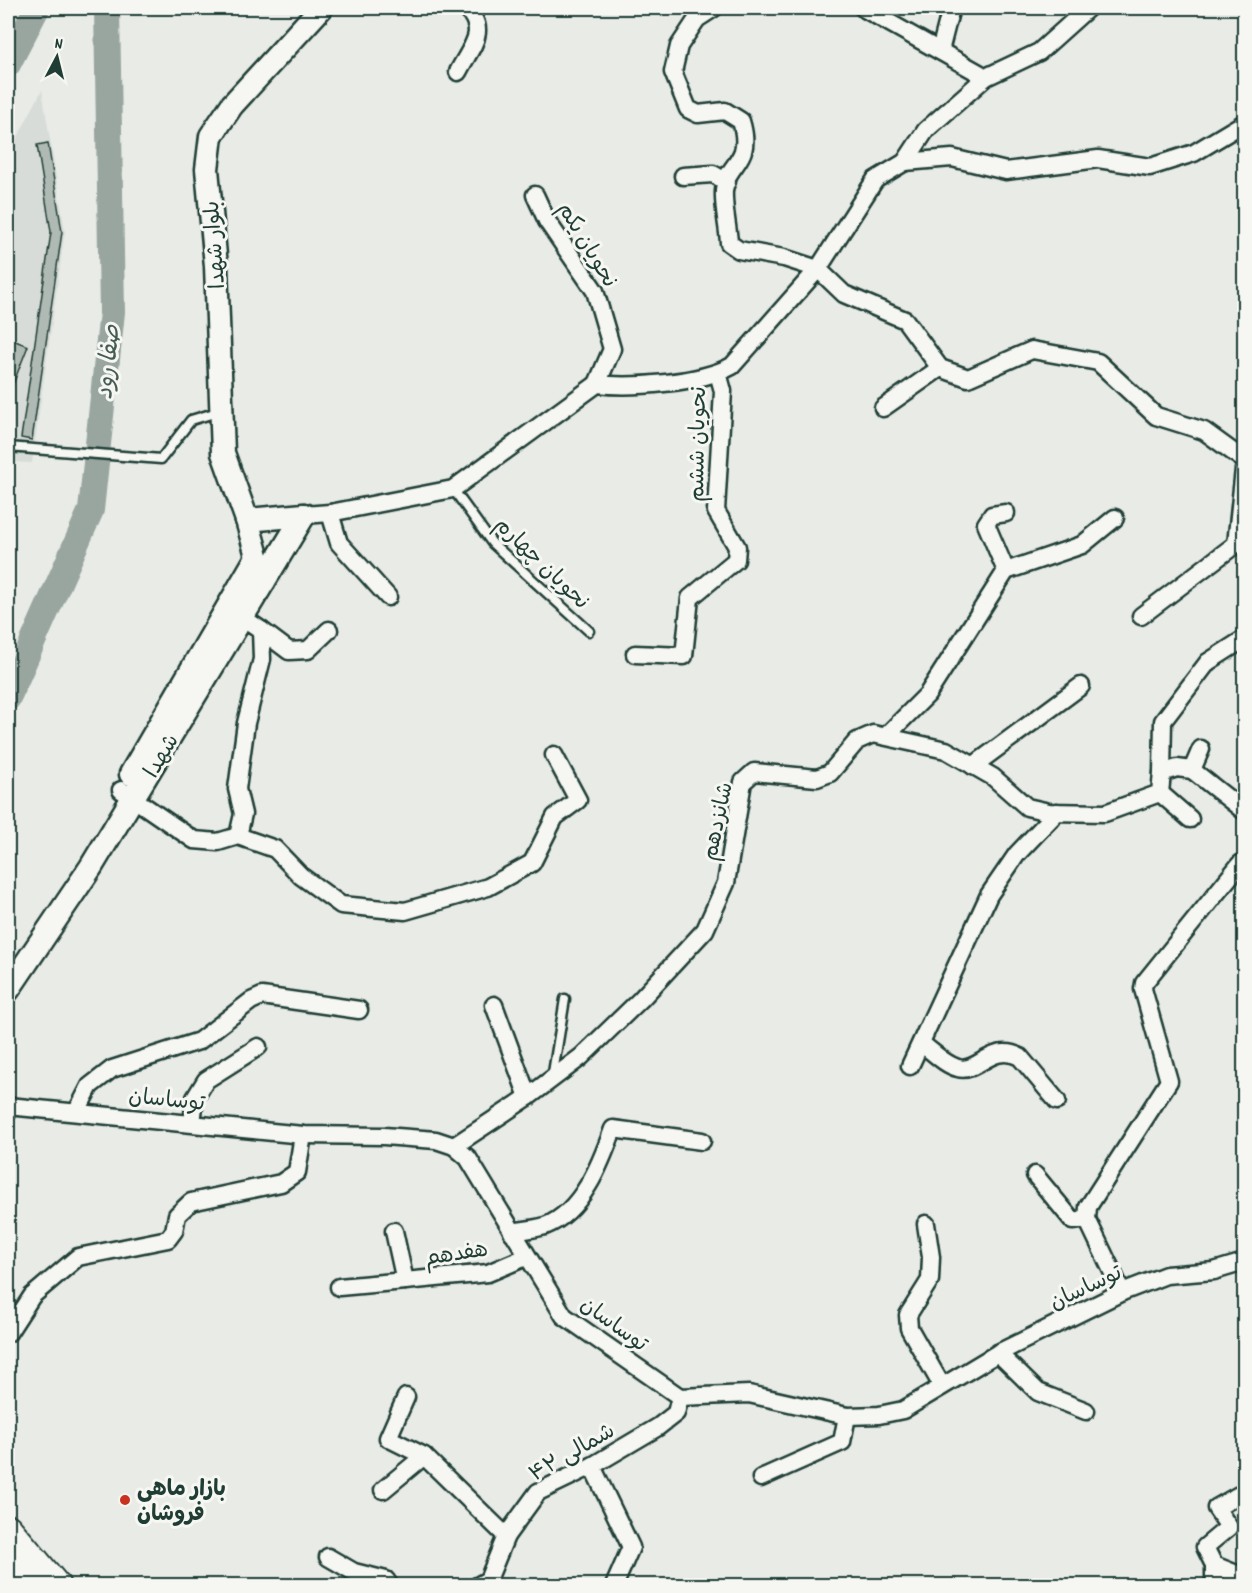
<svg xmlns="http://www.w3.org/2000/svg" width="1252" height="1593" viewBox="0 0 1252 1593" font-family="Dekko,'Playpen Sans Arabic',sans-serif">
<rect width="100%" height="100%" fill="#e9ebe7"/>
<filter id="ink" filterUnits="userSpaceOnUse"><feTurbulence type="fractalNoise" baseFrequency=".0167" numOctaves="2"/><feDisplacementMap in="SourceGraphic" scale="12" xChannelSelector="R" yChannelSelector="G"/><feConvolveMatrix kernelMatrix="1 2 1 2 8 2 1 2 1" color-interpolation-filters="sRGB"/></filter>
<g filter="url(#ink)">
<polygon fill="#d8dcd8" points="42,90 65,231 32,463 8,462 8,156"/>
<g fill="none" stroke-linecap="round" stroke-linejoin="round">
<g stroke="#99a6a0" stroke-width="26">
<polyline points="8,64 37,8"/>
<polyline points="8,698 91,510 112,312 107,8"/>
</g>
</g>
<g fill="#b0bab5" stroke="#1f3d34" stroke-width="1.5">
<polygon points="48,143 62,232 32,440 21,438 51,232 37,145"/>
<polygon points="8,338 28,346 8,397"/>
</g>
<g fill="none" stroke-linecap="round" stroke-linejoin="round">
<defs>
<g id="service">
<polyline points="8,447 161,459 191,420 221,411"/>
<polyline points="453,489 492,543 589,631"/>
<polyline points="552,1079 565,999"/>
</g>
<g id="minor">
<path d="M714 8 697 19 679 46 673 72 688 109 698 114 725 111 741 121C754 164 726 161 724 191 723 207 728 226 729 243L739 250 784 258 818 269 844 294 905 320 940 368 968 378 1032 350 1098 362 1156 416 1204 431 1244 460"/>
<polyline points="863,8 986,77"/>
<polyline points="940,51 951,8"/>
<path d="M458 72C471 46 489 32 466 8"/>
<polyline points="905,162 952,158 1006,171 1098,159 1150,167 1194,153 1244,123"/>
<polyline points="683,176 713,174 727,182"/>
<polyline points="535,195 547,221 595,291 612,349 597,384"/>
<polyline points="883,408 940,368"/>
<polyline points="330,513 339,543 388,597"/>
<path d="M304 515 330 513 453 489 597 384C632 388 701 383 732 366L818 269 875 180 905 162 926 130 986 77 1039 52 1088 8"/>
<polyline points="1006,571 986,524 992,515 1006,513"/>
<polyline points="1141,616 1236,544 1244,469"/>
<polyline points="261,630 289,651 308,650 329,630"/>
<polyline points="635,654 684,656 690,598 736,560 737,547 716,511 723,391 718,373"/>
<polyline points="887,735 927,695 1006,571 1082,545 1115,518"/>
<polyline points="973,766 1081,686"/>
<polyline points="1192,770 1201,749"/>
<polyline points="1162,773 1163,721 1208,662 1244,639"/>
<polyline points="121,790 194,840 218,842 238,836 275,849 301,876 341,905 405,911 488,887 532,863 555,817 578,800 554,755"/>
<polyline points="1160,793 1190,819"/>
<polyline points="238,836 243,814 237,789 246,723 262,659 261,630 242,617"/>
<polyline points="494,1005 528,1097"/>
<path d="M922 1044C932 1051 945 1065 958 1068 977 1074 992 1042 1020 1057L1057 1101"/>
<polyline points="910,1066 989,895 1017,854 1057,812"/>
<polyline points="8,1106 303,1135 384,1136 436,1140 454,1146 468,1158 564,1316 680,1397 749,1394 847,1416 879,1415 903,1410 998,1353 1122,1292 1166,1275 1214,1271 1244,1262"/>
<polyline points="77,1111 90,1086 112,1069 199,1041 251,1001 262,996 359,1010"/>
<polyline points="192,1123 195,1098 206,1080 258,1047"/>
<polyline points="454,1146 528,1097 581,1057 641,999 705,930 726,883 743,782 754,772 817,778 830,773 857,741 873,734 946,750 993,777 1027,807 1049,812 1105,813 1160,793 1162,773 1177,768 1192,770 1244,811"/>
<polyline points="1035,1175 1073,1221 1087,1219"/>
<polyline points="926,1224 931,1257 930,1280 908,1315 909,1328 942,1386"/>
<polyline points="394,1231 405,1281 488,1273 526,1257"/>
<path d="M512 1232C523 1230 535 1229 545 1226 582 1212 601 1163 613 1129L702 1141"/>
<polyline points="339,1287 405,1281"/>
<polyline points="1122,1292 1087,1219 1088,1207 1169,1081 1143,989 1144,983 1240,864"/>
<polyline points="8,1333 32,1296 78,1257 168,1239 174,1231 177,1215 191,1202 281,1183 297,1172 303,1135"/>
<polyline points="998,1353 1038,1392 1086,1411"/>
<polyline points="406,1397 388,1438 424,1456 506,1536"/>
<polyline points="592,1466 631,1547 614,1586"/>
<polyline points="761,1478 842,1442 847,1416"/>
<polyline points="383,1490 424,1456"/>
<polyline points="1244,1492 1216,1508 1229,1527 1205,1547 1214,1565 1244,1577"/>
<polyline points="328,1557 354,1572 386,1580 390,1586"/>
<polyline points="477,1586 488,1580 506,1536 538,1492 592,1466 658,1427 676,1413 680,1397"/>
<polyline points="1214,1586 1214,1565"/>
</g>
<g id="secondary">
<polyline points="247,520 304,515"/>
<polyline points="264,581 247,520 223,453 216,266 207,169 211,136 232,105 321,8"/>
<polyline points="131,774 257,557"/>
<polyline points="8,990 91,867 304,515"/>
</g>
<g id="primary">
<polyline points="8,1528 57,1586"/>
<polyline points="8,1555 32,1586"/>
</g>
</defs>
<use href="#service" stroke="#1f3d34" stroke-width="13"/>
<use href="#minor" stroke="#1f3d34" stroke-width="21"/>
<use href="#secondary" stroke="#1f3d34" stroke-width="27"/>
<use href="#primary" stroke="#1f3d34" stroke-width="30"/>
<use href="#service" stroke="#f6f6f2" stroke-width="8"/>
<use href="#minor" stroke="#f6f6f2" stroke-width="16"/>
<use href="#secondary" stroke="#f6f6f2" stroke-width="22"/>
<use href="#primary" stroke="#f6f6f2" stroke-width="26"/>
</g>
</g>
<circle fill="#c8321e" stroke="#f6f6f2" stroke-width="2" cx="125" cy="1500" r="6"/>
<g text-anchor="middle" stroke-width="6" stroke-linejoin="round" paint-order="stroke">
<g font-size="22" fill="#1f3d34" stroke="#f6f6f2">
<text transform="translate(589 244) rotate(59)" y="8">نحویان یکم</text>
<text transform="translate(213 245) rotate(-94)" y="8">بلوار شهدا</text>
<text transform="translate(696 444) rotate(-89)" y="8">نحویان ششم</text>
<text transform="translate(543 562) rotate(44)" y="8">نحویان چهارم</text>
<text transform="translate(160 755) rotate(-59)" y="8">شهدا</text>
<text transform="translate(716 821) rotate(-78)" y="8">شانزدهم</text>
<text transform="translate(167 1098) rotate(6)" y="8">توساسان</text>
<text transform="translate(456 1252) rotate(-9)" y="8">هفدهم</text>
<text transform="translate(1085 1286) rotate(-25)" y="8">توساسان</text>
<text transform="translate(615 1323) rotate(36)" y="8">توساسان</text>
<text transform="translate(571 1451) rotate(-30)" y="8">شمالی ۴۲</text>
</g>
<g font-size="22" font-weight="bold" fill="#1f3d34" stroke="#f6f6f2" text-anchor="start">
<text x="137" y="1495">بازار ماهی<tspan x="137" dy="25">فروشان</tspan></text>
</g>
<g font-size="24" font-style="italic" fill="#445c54" stroke="#f6f6f2">
<text transform="translate(107 362) rotate(-84)" y="8">صفا رود</text>
</g>
</g>
<rect width="1252" height="1593" fill="none" stroke="#f6f6f2" stroke-width="30"/>
<rect x="15" y="15" width="1222" height="1563" fill="none" stroke="#1f3d34" stroke-width="2" filter="url(#ink)"/>
<g transform="translate(57 57) rotate(7)" stroke="#f6f6f2" stroke-width="4.5" paint-order="stroke">
<path d="M0-4.5L10 22L0 15L-10 22Z" fill="#1f3d34"/>
<text y="-9" font-size="16" font-weight="bold" text-anchor="middle" fill="#1f3d34">N</text>
</g>
</svg>
